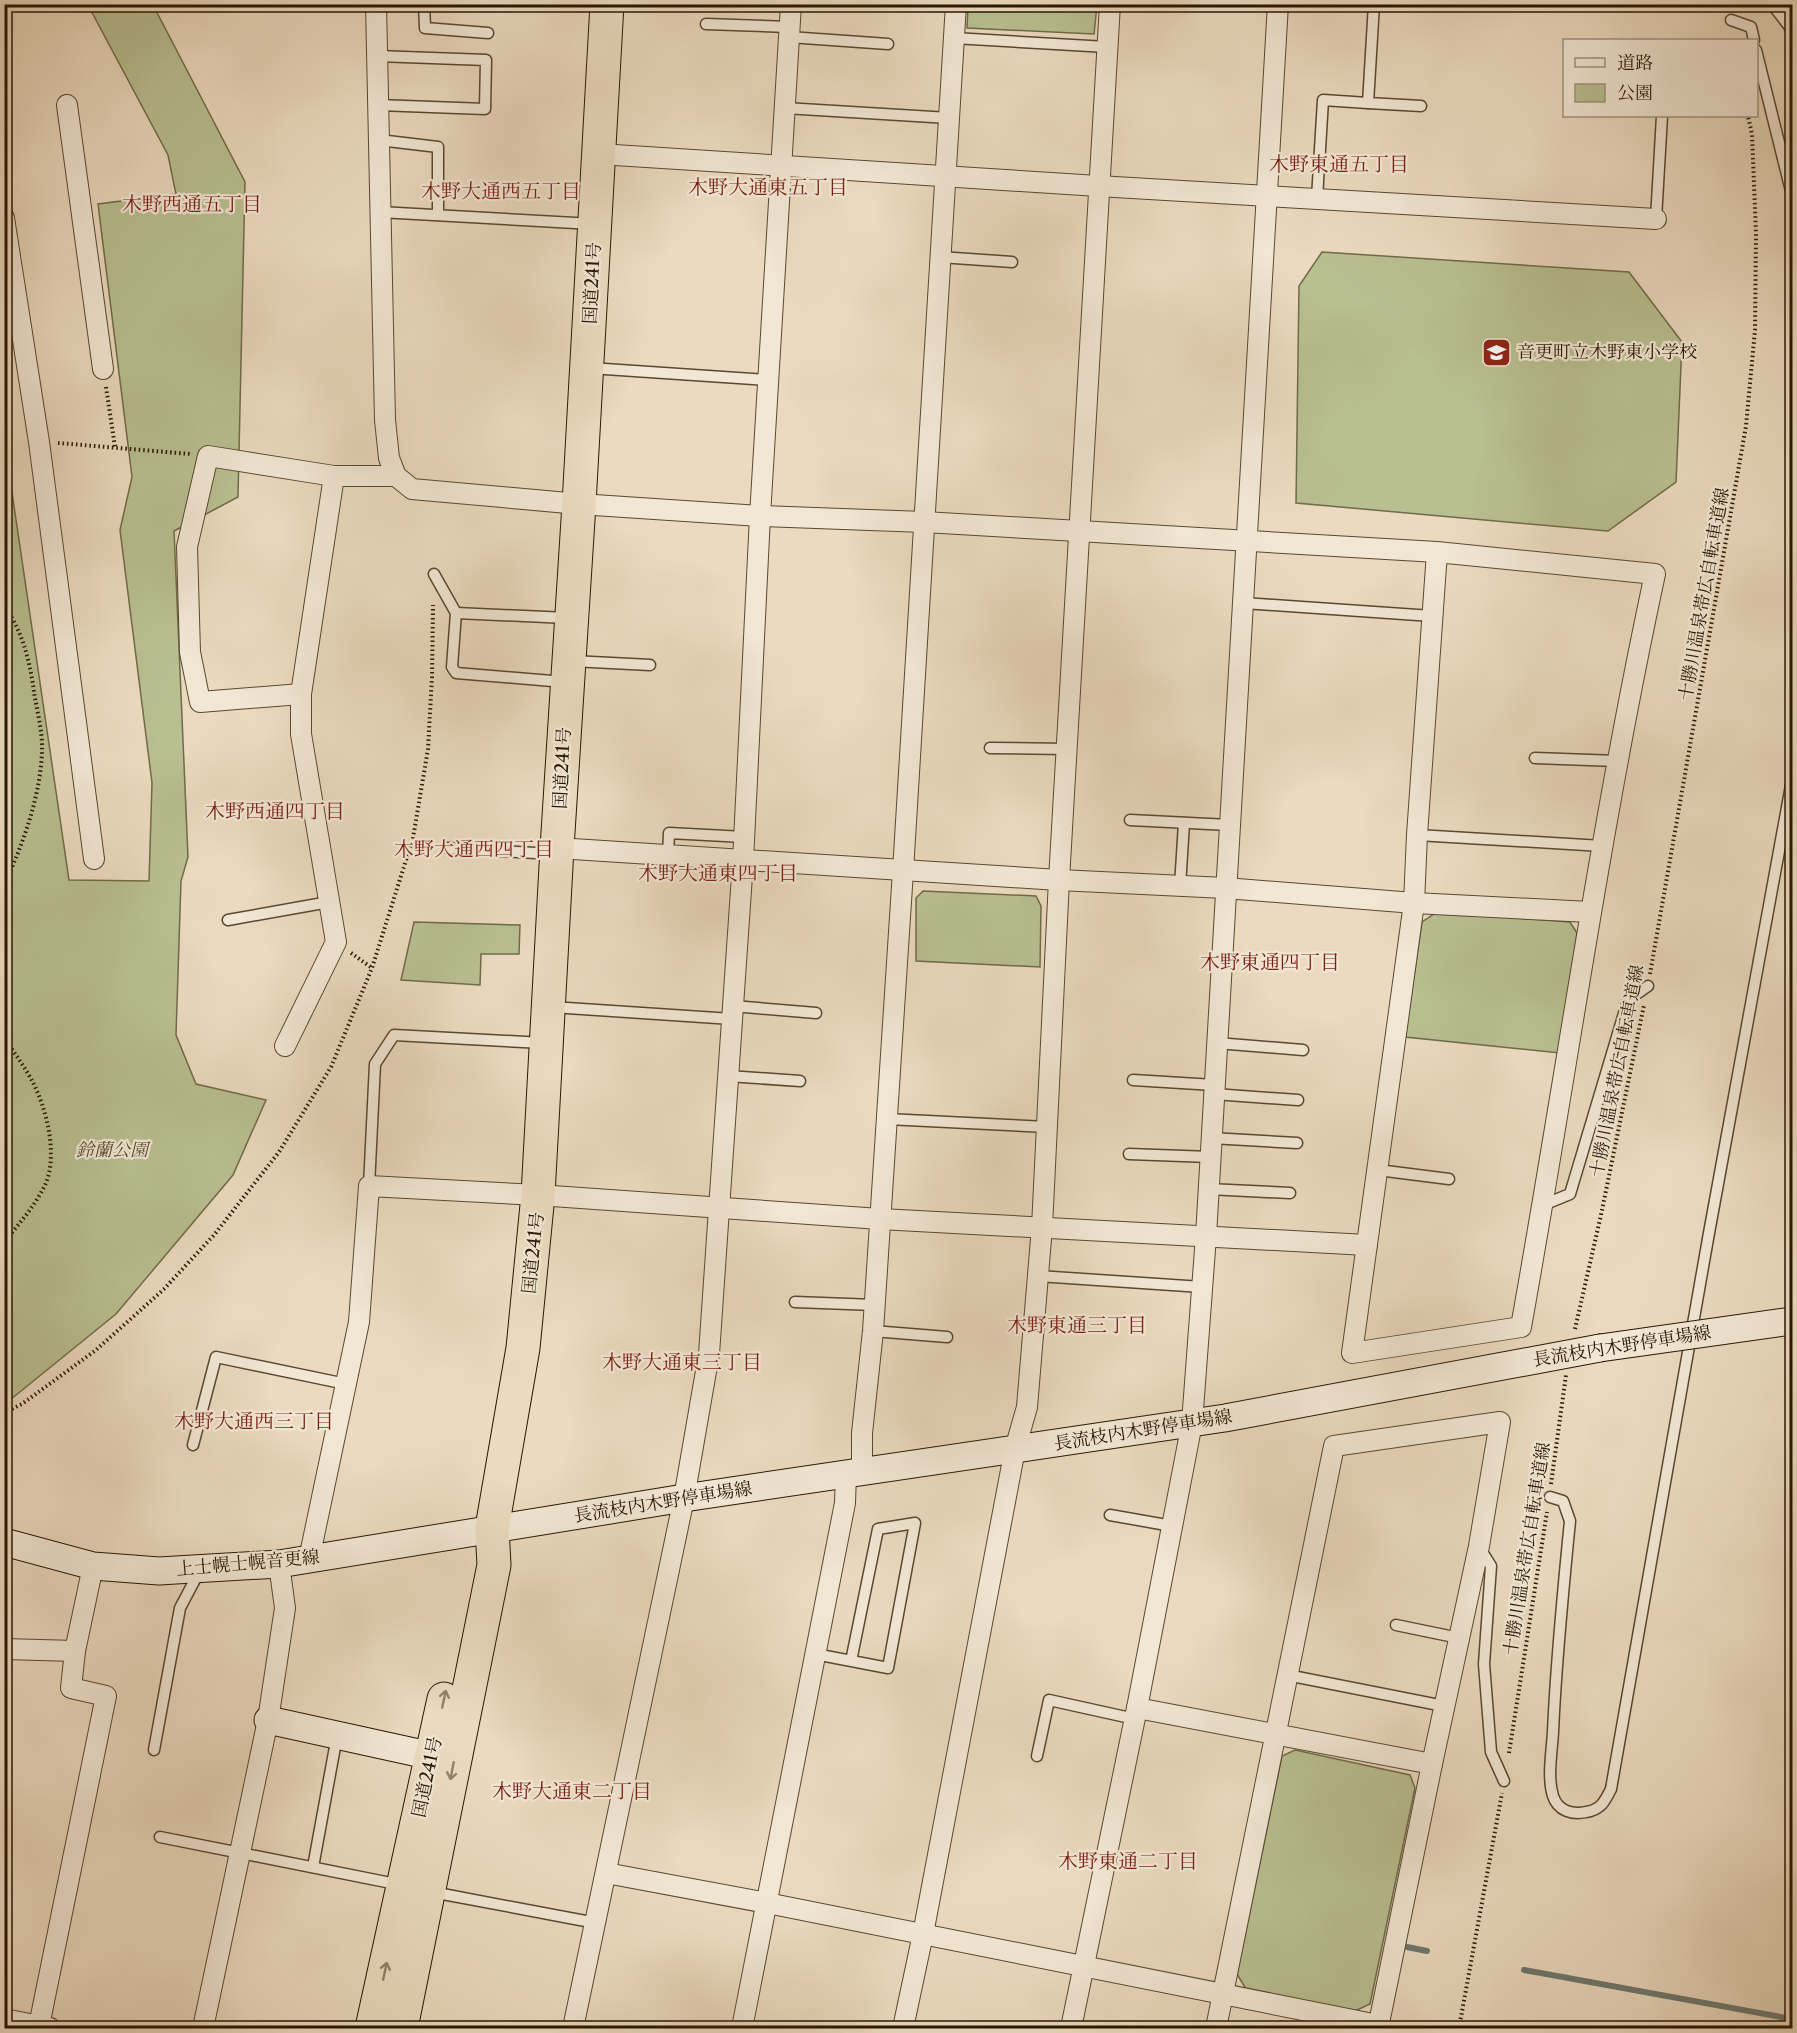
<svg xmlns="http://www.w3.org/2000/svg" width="1797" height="2033" viewBox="0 0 1797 2033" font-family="'Libre Caslon Text','Noto Serif JP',serif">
<rect width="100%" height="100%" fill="#ebdabf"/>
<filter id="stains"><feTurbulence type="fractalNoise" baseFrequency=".00333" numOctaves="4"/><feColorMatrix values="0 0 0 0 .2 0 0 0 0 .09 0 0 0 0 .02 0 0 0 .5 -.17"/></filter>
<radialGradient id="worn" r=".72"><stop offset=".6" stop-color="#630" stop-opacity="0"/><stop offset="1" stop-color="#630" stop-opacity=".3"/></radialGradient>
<g fill="#b8bf91" stroke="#706b48" stroke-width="1.5">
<polygon points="88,5 153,5 245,182 238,497 174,531 188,857 181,881 176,1035 196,1084 266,1100 233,1175 116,1314 5,1404 4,438 69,880 149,881 152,783 120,530 132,477 98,204 176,194 168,155"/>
<polygon points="968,5 1097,5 1094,34 967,28"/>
<polygon points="1322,252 1629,272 1682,342 1676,482 1608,531 1296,503 1299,286"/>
<polygon points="923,891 1036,896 1041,906 1040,967 916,961 916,898"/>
<polygon points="1437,912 1570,922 1577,933 1560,1053 1405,1037 1422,922"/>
<polygon points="414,922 520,925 519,954 481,954 480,985 401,980"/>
<polygon points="1295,1750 1410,1775 1415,1788 1370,2004 1355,2011 1246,1989 1237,1974 1282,1756"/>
</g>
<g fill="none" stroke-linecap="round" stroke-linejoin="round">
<g stroke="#6d7870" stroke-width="6">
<polyline points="1407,1947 1427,1951"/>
<polyline points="1524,1970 1792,2019"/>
</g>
<defs>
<g id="lane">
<polyline points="424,4 425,28 488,33"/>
<polyline points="1374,4 1368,103 1421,106"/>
<polyline points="1772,4 1792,30"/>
<polyline points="1731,20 1751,27 1754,40"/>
<polyline points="706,24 789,27"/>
<polyline points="789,37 888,44"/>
<polyline points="954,38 1107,47"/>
<polyline points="1756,50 1792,195"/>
<polyline points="377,56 486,60 485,109 378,105"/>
<polyline points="785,108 949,118"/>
<polyline points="379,140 438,147 438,215"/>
<polyline points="1317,198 1323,100 1368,103"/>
<polyline points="380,212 593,224"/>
<polyline points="1656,219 1662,116"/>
<polyline points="940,257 1012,262"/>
<polyline points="590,368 768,380"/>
<polyline points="434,574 456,613 452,667 456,673 564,682"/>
<polyline points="1244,603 1432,616"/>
<polyline points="456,613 567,618"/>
<polyline points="572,661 650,665"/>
<polyline points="990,748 1067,749"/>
<polyline points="1535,758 1617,761"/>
<polyline points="1130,820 1229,825"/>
<polyline points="1417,835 1602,846"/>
<polyline points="447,848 554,854"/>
<polyline points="668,856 669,833 744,837"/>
<polyline points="1180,886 1184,823"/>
<polyline points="228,920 329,902"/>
<polyline points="733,1006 816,1013"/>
<polyline points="552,1007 732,1019"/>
<polyline points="1217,1043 1303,1050"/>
<polyline points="728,1076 800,1081"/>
<polyline points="1133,1080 1214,1085"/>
<polyline points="1214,1094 1298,1100"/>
<polyline points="887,1119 1047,1127"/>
<polyline points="1211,1138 1297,1143"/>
<polyline points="1129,1154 1210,1157"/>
<polyline points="1378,1170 1449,1179"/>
<polyline points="369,1186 375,1064 394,1035 543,1043"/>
<polyline points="1208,1189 1290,1193"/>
<polyline points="1543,1205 1570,1194 1628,1000 1648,986"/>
<polyline points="1038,1276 1202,1287"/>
<polyline points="795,1302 875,1305"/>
<polyline points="873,1331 947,1337"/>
<polyline points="193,1445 216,1357 346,1384"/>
<path d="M1550 1497 1563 1501 1570 1521C1563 1591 1556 1661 1553 1732 1552 1751 1547 1777 1553 1796 1558 1811 1572 1815 1586 1812 1601 1810 1605 1801 1611 1789L1709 1233 1792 780"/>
<polyline points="1110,1515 1172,1526"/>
<polyline points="1479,1547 1491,1566 1484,1664 1491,1752 1504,1781"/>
<polyline points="1396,1625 1459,1638"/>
<polyline points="815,1654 888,1668 915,1523 878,1529 851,1661"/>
<polyline points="1287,1675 1444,1706"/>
<polyline points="154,1750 180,1608 199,1572"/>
<polyline points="1037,1756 1049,1700 1135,1719"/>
<polyline points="160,1837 401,1885"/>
<polyline points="313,1867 337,1736"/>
<polyline points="432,1892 596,1923"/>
</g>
<g id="street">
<path d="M376 4 385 420 389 458 396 476 412 489 579 504 760 516 924 522 1437 552 1655 574C1601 824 1566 1076 1521 1327L1352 1353 1414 903 1417 835 1437 552"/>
<polyline points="67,105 103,369"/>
<polyline points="599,154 1098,186 1656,219"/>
<polyline points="4,218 39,442 94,859"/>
<polyline points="301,694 200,702 190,652 187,547 208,456 334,476 396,476"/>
<polyline points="557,848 1059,880 1225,888 1414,903 1590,912"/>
<polyline points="285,1046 336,942 301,734 301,694 334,476"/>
<polyline points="862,1473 862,1433 873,1331 903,871 956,4"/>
<polyline points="309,1559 359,1322 369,1186 538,1195 880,1219 1367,1245"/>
<polyline points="4,1649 75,1651 93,1566"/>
<polyline points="1137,1708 1432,1764"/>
<polyline points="606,1873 767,1903 1378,2025"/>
<polyline points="4,2019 50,2028"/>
<polyline points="39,2026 106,1696 71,1688 75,1651"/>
<polyline points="203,2028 268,1720 285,1608 279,1564"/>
<polyline points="573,2028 684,1498 709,1354 743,861 760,516 791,4"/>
<polyline points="742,2028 845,1503 846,1474"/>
<polyline points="903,2028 923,1934 1015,1449 1027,1407 1042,1227 1059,880 1110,4"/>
<polyline points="1071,2028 1137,1708 1192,1423 1206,1236 1278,4"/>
<polyline points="1216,2028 1334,1446 1500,1422 1479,1546 1432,1764 1378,2028"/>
</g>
<g id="secondary">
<polyline points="4,1542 93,1566 159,1571 279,1564 684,1498 1225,1418 1600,1348"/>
<polyline points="268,1720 432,1756"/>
</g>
<g id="highway">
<polyline points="372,2028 444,1699"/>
<polyline points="401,2028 494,1565 492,1528 523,1348 538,1195 557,848 579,504 607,4"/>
</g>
</defs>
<use href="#lane" stroke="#594830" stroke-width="13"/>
<use href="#street" stroke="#594830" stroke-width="22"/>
<use href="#secondary" stroke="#281700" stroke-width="29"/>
<use href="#highway" stroke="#281700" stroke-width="35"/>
<g stroke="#281700" stroke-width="4" stroke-dasharray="1.5 3" stroke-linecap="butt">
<polyline points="106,387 115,447"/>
<polyline points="58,443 191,454"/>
<path d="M4 606C23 631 30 663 34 692 37 711 43 733 42 752 40 798 23 844 4 885"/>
<polyline points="351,953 372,968"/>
<polyline points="1650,974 1746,426 1755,330 1756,234 1752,134 1748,116"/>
<path d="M4 1038C13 1051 22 1063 30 1077 46 1105 59 1155 45 1185 35 1206 19 1224 4 1242"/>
<polyline points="1575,1329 1601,1215 1644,1005"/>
<polyline points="4,1413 22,1404 96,1350 164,1289 214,1235 279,1152 331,1067 372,968 413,838 428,749 432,677 433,605"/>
<polyline points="1551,1484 1566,1375"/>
<polyline points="1509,1753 1547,1512"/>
<polyline points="1459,2028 1502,1793"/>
</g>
<use href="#lane" stroke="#f2e7d5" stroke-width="10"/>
<use href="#street" stroke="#f2e7d5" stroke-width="20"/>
<use href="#secondary" stroke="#f2e7d5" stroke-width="27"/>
<use href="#highway" stroke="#ebdabf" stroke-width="33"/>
<defs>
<polyline id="secondary-bridge" points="1600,1348 1792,1321"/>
</defs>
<use href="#secondary-bridge" stroke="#281700" stroke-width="29" stroke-linecap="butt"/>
<use href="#secondary-bridge" stroke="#f2e7d5" stroke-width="27"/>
</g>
<defs><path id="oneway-shaft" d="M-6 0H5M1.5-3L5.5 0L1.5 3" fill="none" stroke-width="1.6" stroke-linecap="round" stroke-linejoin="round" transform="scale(1.5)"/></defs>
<g stroke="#938269">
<use href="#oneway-shaft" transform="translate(444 1699) rotate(-78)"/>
<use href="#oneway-shaft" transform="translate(452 1771) rotate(101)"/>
<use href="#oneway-shaft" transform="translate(385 1971) rotate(-78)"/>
</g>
<defs>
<symbol id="school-square" viewBox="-11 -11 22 22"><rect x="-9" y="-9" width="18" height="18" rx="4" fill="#8f2418" stroke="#f2e7d5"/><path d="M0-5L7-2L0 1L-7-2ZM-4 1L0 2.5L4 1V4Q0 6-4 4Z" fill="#fff"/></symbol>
</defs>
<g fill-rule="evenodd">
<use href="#school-square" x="1480" y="336" width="33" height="33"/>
</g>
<g text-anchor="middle" stroke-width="4.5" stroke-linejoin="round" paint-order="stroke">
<g font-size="18" fill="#281700" stroke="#f2e7d5">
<text transform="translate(592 283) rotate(-87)" y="6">国道241号</text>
<text transform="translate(1704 594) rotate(-80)" y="6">十勝川温泉帯広自転車道線</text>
<text transform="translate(562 768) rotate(-87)" y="6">国道241号</text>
<text transform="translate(1617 1071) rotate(-79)" y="6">十勝川温泉帯広自転車道線</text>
<text transform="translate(533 1253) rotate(-84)" y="6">国道241号</text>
<text transform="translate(1622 1346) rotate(-9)" y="6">長流枝内木野停車場線</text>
<text transform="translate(1143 1430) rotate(-9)" y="6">長流枝内木野停車場線</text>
<text transform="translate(663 1502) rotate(-9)" y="6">長流枝内木野停車場線</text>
<text transform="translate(1527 1549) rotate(-81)" y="6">十勝川温泉帯広自転車道線</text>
<text transform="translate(248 1563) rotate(-5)" y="6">上士幌士幌音更線</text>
<text transform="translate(427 1777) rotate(-78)" y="6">国道241号</text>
</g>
<g font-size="18" fill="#281700" stroke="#f2e7d5" text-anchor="start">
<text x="1517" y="358">音更町立木野東小学校</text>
</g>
<g font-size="18" font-style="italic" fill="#53492c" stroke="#f2e7d5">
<text x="112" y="1156">鈴蘭公園</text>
</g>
<g font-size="20" fill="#7a1f14" stroke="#f2e7d5">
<text x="1339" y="171">木野東通五丁目</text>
<text x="768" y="194">木野大通東五丁目</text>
<text x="501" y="198">木野大通西五丁目</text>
<text x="192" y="211">木野西通五丁目</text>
<text x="275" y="818">木野西通四丁目</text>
<text x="474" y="856">木野大通西四丁目</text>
<text x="718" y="880">木野大通東四丁目</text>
<text x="1270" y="969">木野東通四丁目</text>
<text x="1077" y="1332">木野東通三丁目</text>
<text x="682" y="1369">木野大通東三丁目</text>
<text x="254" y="1428">木野大通西三丁目</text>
<text x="572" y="1798">木野大通東二丁目</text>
<text x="1128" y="1868">木野東通二丁目</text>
</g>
</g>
<rect width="1797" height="2033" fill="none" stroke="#ebdabf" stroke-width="24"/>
<rect x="6" y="6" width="1785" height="2021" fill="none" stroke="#281700" stroke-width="3"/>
<rect x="12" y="12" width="1773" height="2009" fill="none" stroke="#281700" stroke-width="1.5"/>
<rect x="1563" y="39" width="195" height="78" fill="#f2e7d5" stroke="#a19480" stroke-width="1.5"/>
<rect x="1575" y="58" width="30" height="9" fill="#f2e7d5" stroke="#a19480" stroke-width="1.5"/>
<text x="1617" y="69" font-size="18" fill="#281700">道路</text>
<rect x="1575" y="84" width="30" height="18" fill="#b8bf91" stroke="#a19480" stroke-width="1.5"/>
<text x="1617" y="99" font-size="18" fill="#281700">公園</text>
<rect width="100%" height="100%" filter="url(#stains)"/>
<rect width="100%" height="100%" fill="url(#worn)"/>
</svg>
